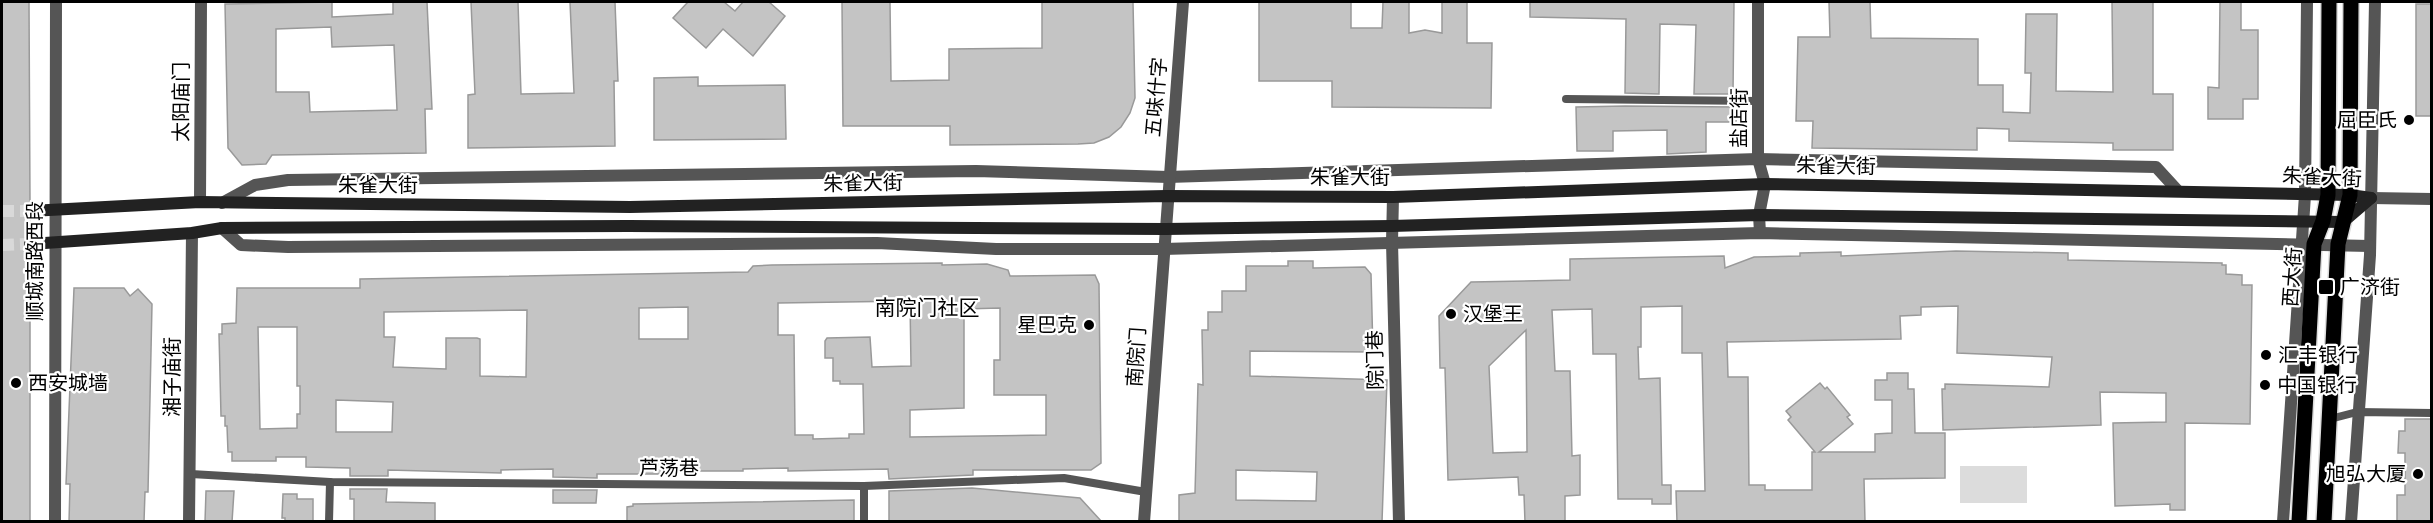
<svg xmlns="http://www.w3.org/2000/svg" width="2433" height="523" viewBox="0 0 2433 523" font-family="Ubuntu,'Noto Sans SC',sans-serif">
<rect width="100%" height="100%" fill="#fff"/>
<rect fill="#dcdcdc" x="1960" y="466" width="67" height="37"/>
<g fill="#c4c4c4" stroke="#999" stroke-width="1.5" fill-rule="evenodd">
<polygon points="2,2 29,2 30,203 25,204 22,211 23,216 30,219 30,236 25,238 22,244 24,249 30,252 30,522 2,522"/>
<path d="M332 2V17L393 14V2H427L432 109H425L426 153 272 155 266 164 242 165 228 148 225 4ZM331 27 332 47 394 45 397 110 310 112 309 92H276V29Z"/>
<polygon points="471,2 518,2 521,94 574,93 570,2 615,2 618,81 614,81 615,146 468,148 468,95 475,94"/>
<polygon points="688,2 724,2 735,11 743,2 769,2 785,16 753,56 723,29 706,48 673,18"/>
<polygon points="842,2 890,2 891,81 949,80 949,49 1042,48 1042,2 1133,2 1135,98 1130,113 1121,127 1109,137 1094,143 1078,144 950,145 950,126 843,126"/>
<polygon points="1259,2 1351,2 1351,28 1382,28 1383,2 1409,2 1409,33 1425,30 1442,33 1442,2 1467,2 1467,43 1492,43 1491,108 1332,107 1332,81 1259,81"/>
<polygon points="1530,2 1734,2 1733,94 1694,94 1696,25 1660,24 1659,94 1625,93 1626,19 1530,17"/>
<polygon points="1829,2 1870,2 1871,38 1978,39 1978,85 2003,85 2003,112 2030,113 2031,73 2025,73 2026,14 2057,14 2056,91 2113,92 2112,2 2153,2 2153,94 2173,94 2173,150 2113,150 2113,143 2009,141 2009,129 1977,128 1977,150 1812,148 1813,121 1796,121 1798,37 1830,37"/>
<polygon points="2220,2 2241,2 2241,30 2258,30 2258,99 2243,99 2243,119 2208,119 2208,87 2219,88"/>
<rect x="2416" y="4" width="16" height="112"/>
<polygon points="698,77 698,86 785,85 786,139 654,140 654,78"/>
<polygon points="1625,106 1736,107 1736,122 1706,122 1706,152 1667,154 1667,130 1613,131 1613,151 1577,151 1576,107"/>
<path d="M1956 251 2068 253V260L2222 263V265H2226V274L2242 275V285H2252L2250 424 2185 423V510H2170V504L2115 506 2113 423 2166 422V393L2100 392 2101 425 1943 430 1942 389H1945V384L2049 387 2052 357 1957 353 1958 306 1921 307V315L1900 316 1901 339 1727 342 1728 377H1748L1749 485H1765V490H1812V452H1815L1788 420 1791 417 1786 411 1820 383 1825 389 1827 387 1850 415 1847 417 1853 424 1819 452H1875V434L1892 433V400H1875V380H1887V373H1908V389H1914L1915 433H1945V478L1864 479 1865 522H1677L1676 491H1705L1702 353H1682V306L1641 307V347H1638L1639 379 1660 378 1662 485H1671V504H1652V499H1618L1616 354H1593L1592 309 1552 310 1555 371H1570L1572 456 1580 455V495L1565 496V522H1525L1524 495H1519L1518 477 1448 480 1445 368H1440L1439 316 1471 282 1570 280V259L1724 256 1725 268 1754 257 1800 256V253L1841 252V256ZM1526 330 1527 452 1493 453 1489 366Z"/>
<path d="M1288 261H1313V268L1365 267 1371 274 1373 352 1250 351V376L1387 380 1382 522H1179V495L1195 493 1198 384 1203 385 1202 330H1208V312H1222V291H1246V266H1288ZM1236 470 1317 472 1316 501 1236 500Z"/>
<path d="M942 263V265L987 264 1008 270 1010 276 1095 275 1099 284 1101 463 1091 470H973V475L889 479 888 469 788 471V468L743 469V471H667V474H597V478L553 477V469L501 470V473L388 470V476H350V468L306 467V457H276V461H232V452H228L227 426H225V416H221L219 334H222V324L236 323 237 288H360V279L748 272 753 266 772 265ZM910 301 911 366 872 367 870 337 827 338 825 341V358H833V381H840V384H863L864 434H849V438L813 439V435H795L794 335H778V303ZM688 307V339H639V308ZM1000 308V360H994V395H1046V435L910 437V410L964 408V309ZM527 310 526 377 480 376V339L477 338H446V369L393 367 395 337H384V312ZM258 327H297V386H300V414H297V428L260 429ZM336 400 393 402 392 432H336Z"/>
<polygon points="74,288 124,288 130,296 138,289 152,304 148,492 145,492 144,522 69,522 70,484 66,484"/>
<polygon points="2405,419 2432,419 2432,522 2397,522 2397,495 2405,495 2405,453 2398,453 2399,431 2405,431"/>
<polygon points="972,488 1080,498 1102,522 889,522 889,491"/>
<polygon points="350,489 387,489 386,502 435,503 435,522 354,522 354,499 350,499"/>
<polygon points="553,490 597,490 596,503 553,503"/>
<polygon points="206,491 234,491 232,522 205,522"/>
<polygon points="283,494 297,494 297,499 313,499 313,522 285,522 285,518 282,518"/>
<polygon points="854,500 854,522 627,522 627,507 633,506 633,504"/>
</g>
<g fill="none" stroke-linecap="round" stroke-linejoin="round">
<g stroke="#d9d9d9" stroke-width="12" stroke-dasharray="12 6" stroke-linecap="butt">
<polyline points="2,211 30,211"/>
<polyline points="2,245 30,244"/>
</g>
<defs>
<g id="primary">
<polyline points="2299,522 2314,244 2323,221 2328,195 2329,2"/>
<polyline points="2324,522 2338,244 2350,195 2351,2"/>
</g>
</defs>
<use href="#primary" stroke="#dbdbdb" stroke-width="18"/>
<g stroke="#555" stroke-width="8">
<polyline points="1566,99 1758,101"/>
<polyline points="2330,419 2357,412 2432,413"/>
<polyline points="191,474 330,482 864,486 1064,478 1146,492"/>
<polyline points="329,522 330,482"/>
<polyline points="864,522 864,486"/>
</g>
<g stroke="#555" stroke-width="12">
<polyline points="1393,197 1392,242 1399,522"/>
<polyline points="2371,198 2432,199"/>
<polyline points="2283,522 2305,195 2307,2"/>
<polyline points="2351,522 2370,255 2375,2"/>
</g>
<g stroke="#555" stroke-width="12">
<polyline points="1758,2 1758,159 1765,184 1759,215 1760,233"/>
<polyline points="200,202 201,2"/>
<polyline points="222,203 255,185 288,180 976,171 1168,177 1758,159 2156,167 2178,191"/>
<polyline points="222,228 241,245 288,247 877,243 996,249 1163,249 1760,233 2370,246"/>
<polyline points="55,522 56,2"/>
<polyline points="189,522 192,233"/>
<polyline points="1144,522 1183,2"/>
</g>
<g stroke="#222" stroke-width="12">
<polyline points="30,211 200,202 630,207 1167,196 1393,197 1765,184 2350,195 2371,198"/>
<polyline points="30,244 192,233 222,228 628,226 1165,229 1392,226 1759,215 2343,222 2371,198"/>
</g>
<use href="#primary" stroke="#000" stroke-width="15"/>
</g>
<g fill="#000" stroke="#fff" stroke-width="2">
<circle cx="2409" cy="120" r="6"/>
<rect x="2318" y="279" width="16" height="16" rx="3"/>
<circle cx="1451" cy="314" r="6"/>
<circle cx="1089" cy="325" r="6"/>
<circle cx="2266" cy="355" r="6"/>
<circle cx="16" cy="383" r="6"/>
<circle cx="2265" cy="385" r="6"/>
<circle cx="2418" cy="474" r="6"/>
</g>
<g text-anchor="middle" stroke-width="4.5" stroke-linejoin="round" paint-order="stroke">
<g font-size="20" fill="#000" stroke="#fff">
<text transform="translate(1156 97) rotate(-85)" y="7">五味什字</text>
<text transform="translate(181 102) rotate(-90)" y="7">太阳庙门</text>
<text transform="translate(1739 118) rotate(-90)" y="7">盐店街</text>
<text transform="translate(1836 166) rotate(1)" y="7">朱雀大街</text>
<text x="1350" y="184">朱雀大街</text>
<text transform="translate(2322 177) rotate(3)" y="7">朱雀大街</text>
<text transform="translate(863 183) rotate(-1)" y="7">朱雀大街</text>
<text x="378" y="192">朱雀大街</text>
<text transform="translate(35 261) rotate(-90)" y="7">顺城南路西段</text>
<text transform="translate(2292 277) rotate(-86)" y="7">西大街</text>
<text transform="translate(1136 357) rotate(-86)" y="7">南院门</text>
<text transform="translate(1375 360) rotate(-91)" y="7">院门巷</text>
<text transform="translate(172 377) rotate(-90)" y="7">湘子庙街</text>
<text x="669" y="475">芦荡巷</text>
</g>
<g font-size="20" fill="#000" stroke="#fff" text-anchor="start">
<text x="2397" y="127" text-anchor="end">屈臣氏</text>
<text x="2340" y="294">广济街</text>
<text x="1463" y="321">汉堡王</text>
<text x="1077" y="332" text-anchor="end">星巴克</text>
<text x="2278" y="362">汇丰银行</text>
<text x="28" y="390">西安城墙</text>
<text x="2277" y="392">中国银行</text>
<text x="2406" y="481" text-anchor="end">旭弘大厦</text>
</g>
<g font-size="21" fill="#000" stroke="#fff">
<text x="927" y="315">南院门社区</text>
</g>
</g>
<rect width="2433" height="523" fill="none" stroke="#000000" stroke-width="6"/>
</svg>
